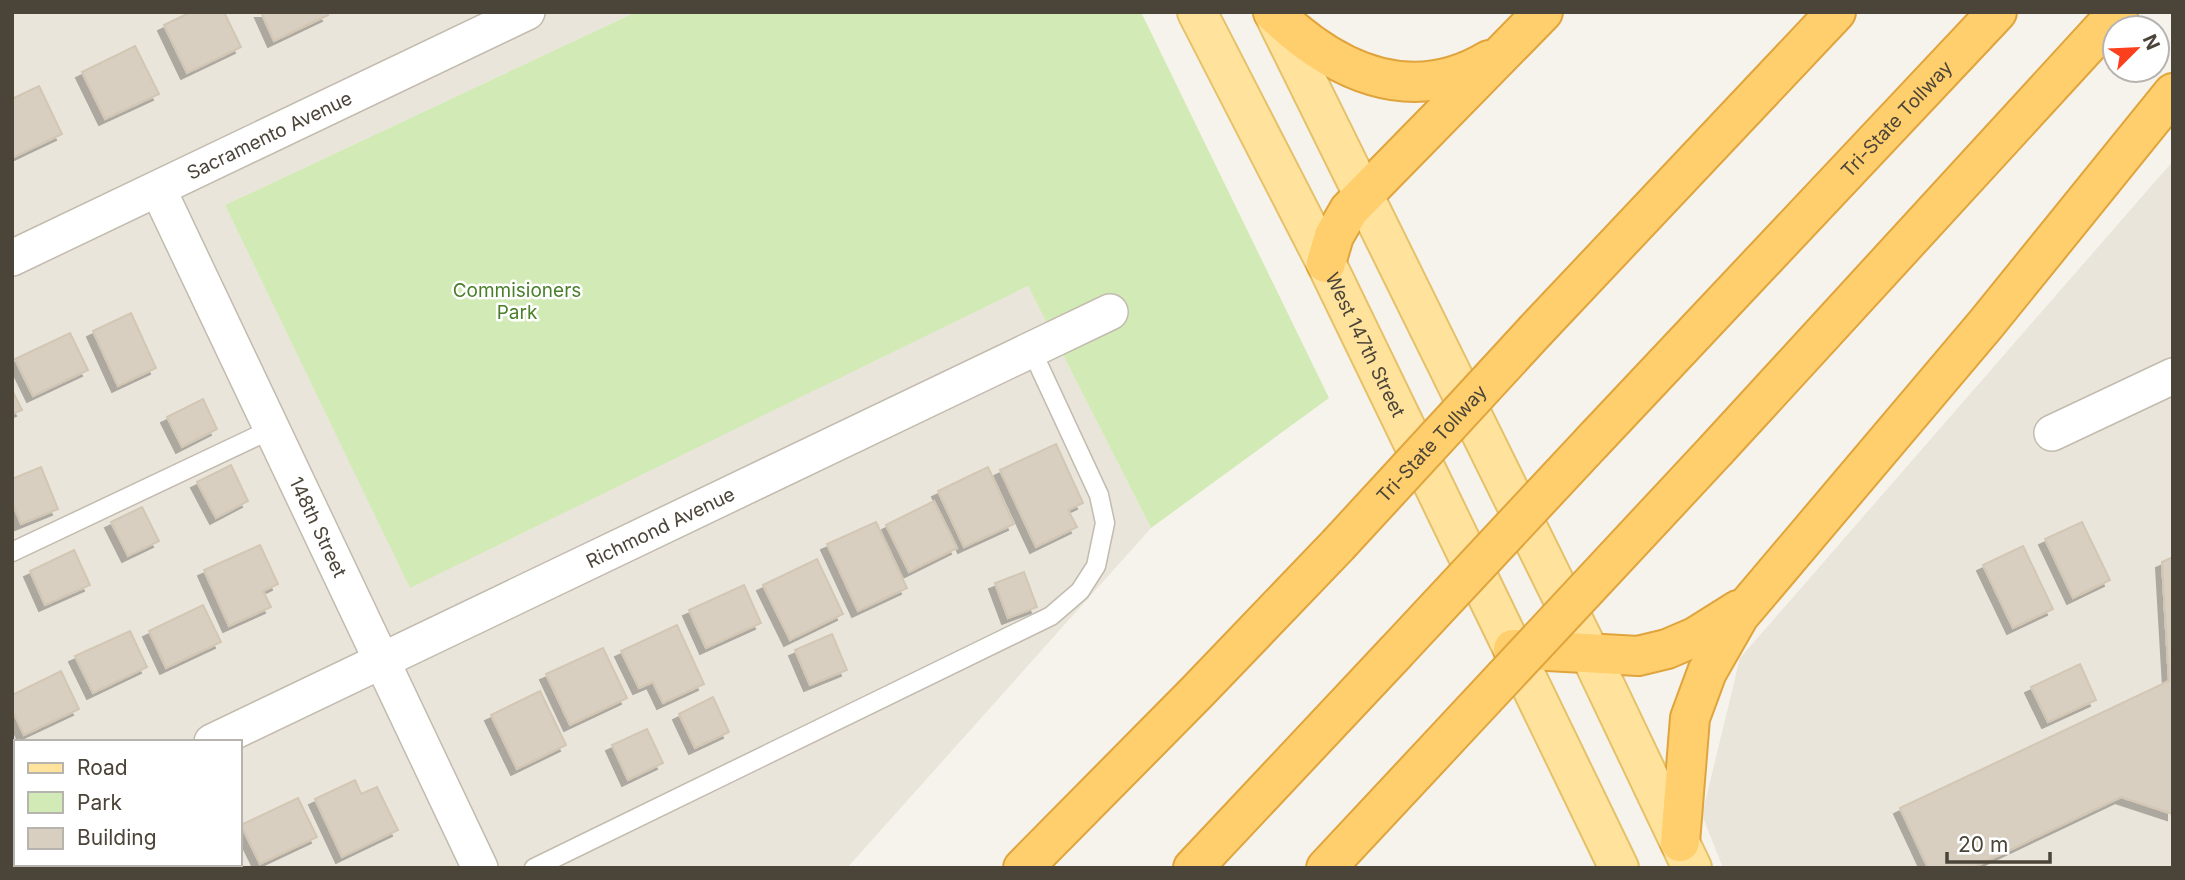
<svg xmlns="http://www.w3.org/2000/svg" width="2185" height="880" viewBox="0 0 2185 880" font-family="Inter,sans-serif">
<defs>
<filter id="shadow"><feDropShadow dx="-6" dy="6" stdDeviation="0" flood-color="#0004"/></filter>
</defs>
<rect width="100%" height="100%" fill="#f6f3ec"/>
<g fill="#eae5da" fill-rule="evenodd">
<path d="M12 12H636L225 205 410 587 1028 286 1151 528 847 868H12ZM16 742H240V864H16Z"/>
<polygon points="2173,161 2173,868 1723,868 1702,815 1740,658"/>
</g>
<polygon fill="#d2eab5" points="636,12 1141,12 1329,398 1151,528 1028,286 410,588 225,205"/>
<g fill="#d8cfc1" stroke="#d3c7b4" stroke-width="2" filter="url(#shadow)">
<polygon points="191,12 224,12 241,47 187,73 164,25"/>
<polygon points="261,12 326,12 328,15 274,41"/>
<polygon points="135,46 159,94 105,119 82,72"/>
<polygon points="39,86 62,134 12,158 12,99"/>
<polygon points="131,313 156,368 118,386 93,331"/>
<polygon points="70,333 88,370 33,396 15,359"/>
<polygon points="12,390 22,410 12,414"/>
<polygon points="203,399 217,429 182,447 167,417"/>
<polygon points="1056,444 1083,503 1068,510 1077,527 1036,547 1000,470"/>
<polygon points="231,465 248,501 216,518 197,482"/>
<polygon points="41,467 58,509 21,524 12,502 12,479"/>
<polygon points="988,467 1014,524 964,547 938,491"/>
<polygon points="934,501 957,548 909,572 886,525"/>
<polygon points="142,507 159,541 128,556 111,522"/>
<polygon points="876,522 907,588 858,611 827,544"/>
<polygon points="2082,522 2110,580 2073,598 2045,539"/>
<polygon points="260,545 278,584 263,591 271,607 229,626 204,570"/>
<polygon points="2023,546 2053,609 2013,628 1983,565"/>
<polygon points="74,550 90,585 45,605 30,571"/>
<polygon points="2173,557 2173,814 2121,797 1972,868 1928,868 1900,808 2169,681 2162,562"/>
<polygon points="817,559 843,614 790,640 763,585"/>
<polygon points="1024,572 1037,607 1008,618 995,583"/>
<polygon points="744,585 761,623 706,648 689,610"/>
<polygon points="203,605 221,642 166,668 149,631"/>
<polygon points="677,625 704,684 663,703 653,682 639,688 621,651"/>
<polygon points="130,631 147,667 93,693 75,656"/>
<polygon points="832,634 847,670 810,685 795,650"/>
<polygon points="603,648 627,698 570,725 546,674"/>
<polygon points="2080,664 2096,700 2048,722 2031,687"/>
<polygon points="61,671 79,709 24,735 12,709 12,695"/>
<polygon points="540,691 566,745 517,769 491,715"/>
<polygon points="713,697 729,732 695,748 679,714"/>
<polygon points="647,729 663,763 628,780 612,745"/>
<polygon points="355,780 361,794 377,787 398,830 342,857 315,799"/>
<polygon points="298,798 317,837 260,864 241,825"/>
<polygon points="240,863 242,868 175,868 182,864"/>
</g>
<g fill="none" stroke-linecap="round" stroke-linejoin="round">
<defs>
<g id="lane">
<polyline points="12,552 272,429"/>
<polyline points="534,868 1051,616 1080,591 1096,566 1105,523 1099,495 1032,351"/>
</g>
<g id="street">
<path id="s1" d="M158 189 480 868"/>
<path id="s2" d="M12 258 527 12"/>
<polyline points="2052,433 2173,376"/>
<path id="s3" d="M212 742 1110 312"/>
<polyline points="12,837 16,835"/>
</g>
<g id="primary">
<path id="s4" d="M1197 12 1326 263 1619 868"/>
<polyline points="1273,12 1590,654 1692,868"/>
</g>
<g id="highway">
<path d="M1273 12C1333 70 1409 108 1489 60"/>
<polyline points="1326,263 1334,236 1349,210 1543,12"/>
<polyline points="1536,330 1836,12"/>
<path id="s5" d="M1592 442 1997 12"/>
<polyline points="1717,449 2118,12"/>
<polyline points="1513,649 1638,656 1667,649 1695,637 1738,610"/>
<polyline points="1680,842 1690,718 1707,672 1739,616 1986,324 2173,93"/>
<polyline points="1023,868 1197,692 1338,545"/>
<polyline points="1193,868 1395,653"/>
<polyline points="1326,868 1440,746"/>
</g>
</defs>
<use href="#lane" stroke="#c2bbae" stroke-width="21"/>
<use href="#street" stroke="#c2bbae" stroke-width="38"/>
<use href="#primary" stroke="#e6c16a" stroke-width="42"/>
<use href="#highway" stroke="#e0a43c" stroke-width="42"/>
<use href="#lane" stroke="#fff" stroke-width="18"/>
<use href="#street" stroke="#fff" stroke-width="35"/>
<use href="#primary" stroke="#ffe39c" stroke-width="38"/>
<use href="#highway" stroke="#ffcf6e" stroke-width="38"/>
<defs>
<g id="highway-bridge">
<path id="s6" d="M1338 545 1536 330"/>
<polyline points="1395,653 1592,442"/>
<polyline points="1440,746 1717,449"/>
</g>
</defs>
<use href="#highway-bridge" stroke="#e0a43c" stroke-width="42" stroke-linecap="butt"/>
<use href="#highway-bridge" stroke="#ffcf6e" stroke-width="38"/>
</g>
<g text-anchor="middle" stroke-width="5" stroke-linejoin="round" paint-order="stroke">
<g font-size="19" fill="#4b4439" stroke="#fff">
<text dy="7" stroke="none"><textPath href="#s5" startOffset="444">Tri-State Tollway</textPath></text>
<text dy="7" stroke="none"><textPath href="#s2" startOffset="285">Sacramento Avenue</textPath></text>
<text dy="7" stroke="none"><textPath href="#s4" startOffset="373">West 147th Street</textPath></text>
<text dy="7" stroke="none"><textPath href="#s6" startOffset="138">Tri-State Tollway</textPath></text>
<text dy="7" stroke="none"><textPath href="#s1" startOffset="374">148th Street</textPath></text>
<text dy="7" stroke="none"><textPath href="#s3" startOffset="497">Richmond Avenue</textPath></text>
</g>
<g font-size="19" fill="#4a7f2a" stroke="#fff">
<text x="517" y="297">Commisioners<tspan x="517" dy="22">Park</tspan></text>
</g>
</g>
<rect width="2185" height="880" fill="none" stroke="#4b4439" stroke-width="28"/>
<rect x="14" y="740" width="228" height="126" fill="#ffffff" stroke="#b7b4b0" stroke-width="2"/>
<rect x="28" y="763" width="35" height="10" fill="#ffe39c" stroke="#b7b4b0" stroke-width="2"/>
<text x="77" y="775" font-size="21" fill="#4b4439">Road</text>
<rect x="28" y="792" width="35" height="21" fill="#d2eab5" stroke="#b7b4b0" stroke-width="2"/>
<text x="77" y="810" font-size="21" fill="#4b4439">Park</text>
<rect x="28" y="828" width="35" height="21" fill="#d8cfc1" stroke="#b7b4b0" stroke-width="2"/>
<text x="77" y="845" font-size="21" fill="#4b4439">Building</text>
<g transform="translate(2136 49) rotate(66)"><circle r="33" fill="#ffffff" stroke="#b7b4b0" stroke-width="2"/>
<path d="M0-5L12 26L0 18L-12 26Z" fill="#fc3f1d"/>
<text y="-10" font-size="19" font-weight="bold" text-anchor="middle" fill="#4b4439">N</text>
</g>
<path d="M1947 852v10h103v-10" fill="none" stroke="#4b4439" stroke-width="3.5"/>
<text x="1958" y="852" font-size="21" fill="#4b4439" stroke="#ffffff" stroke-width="5" paint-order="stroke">20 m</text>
</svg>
